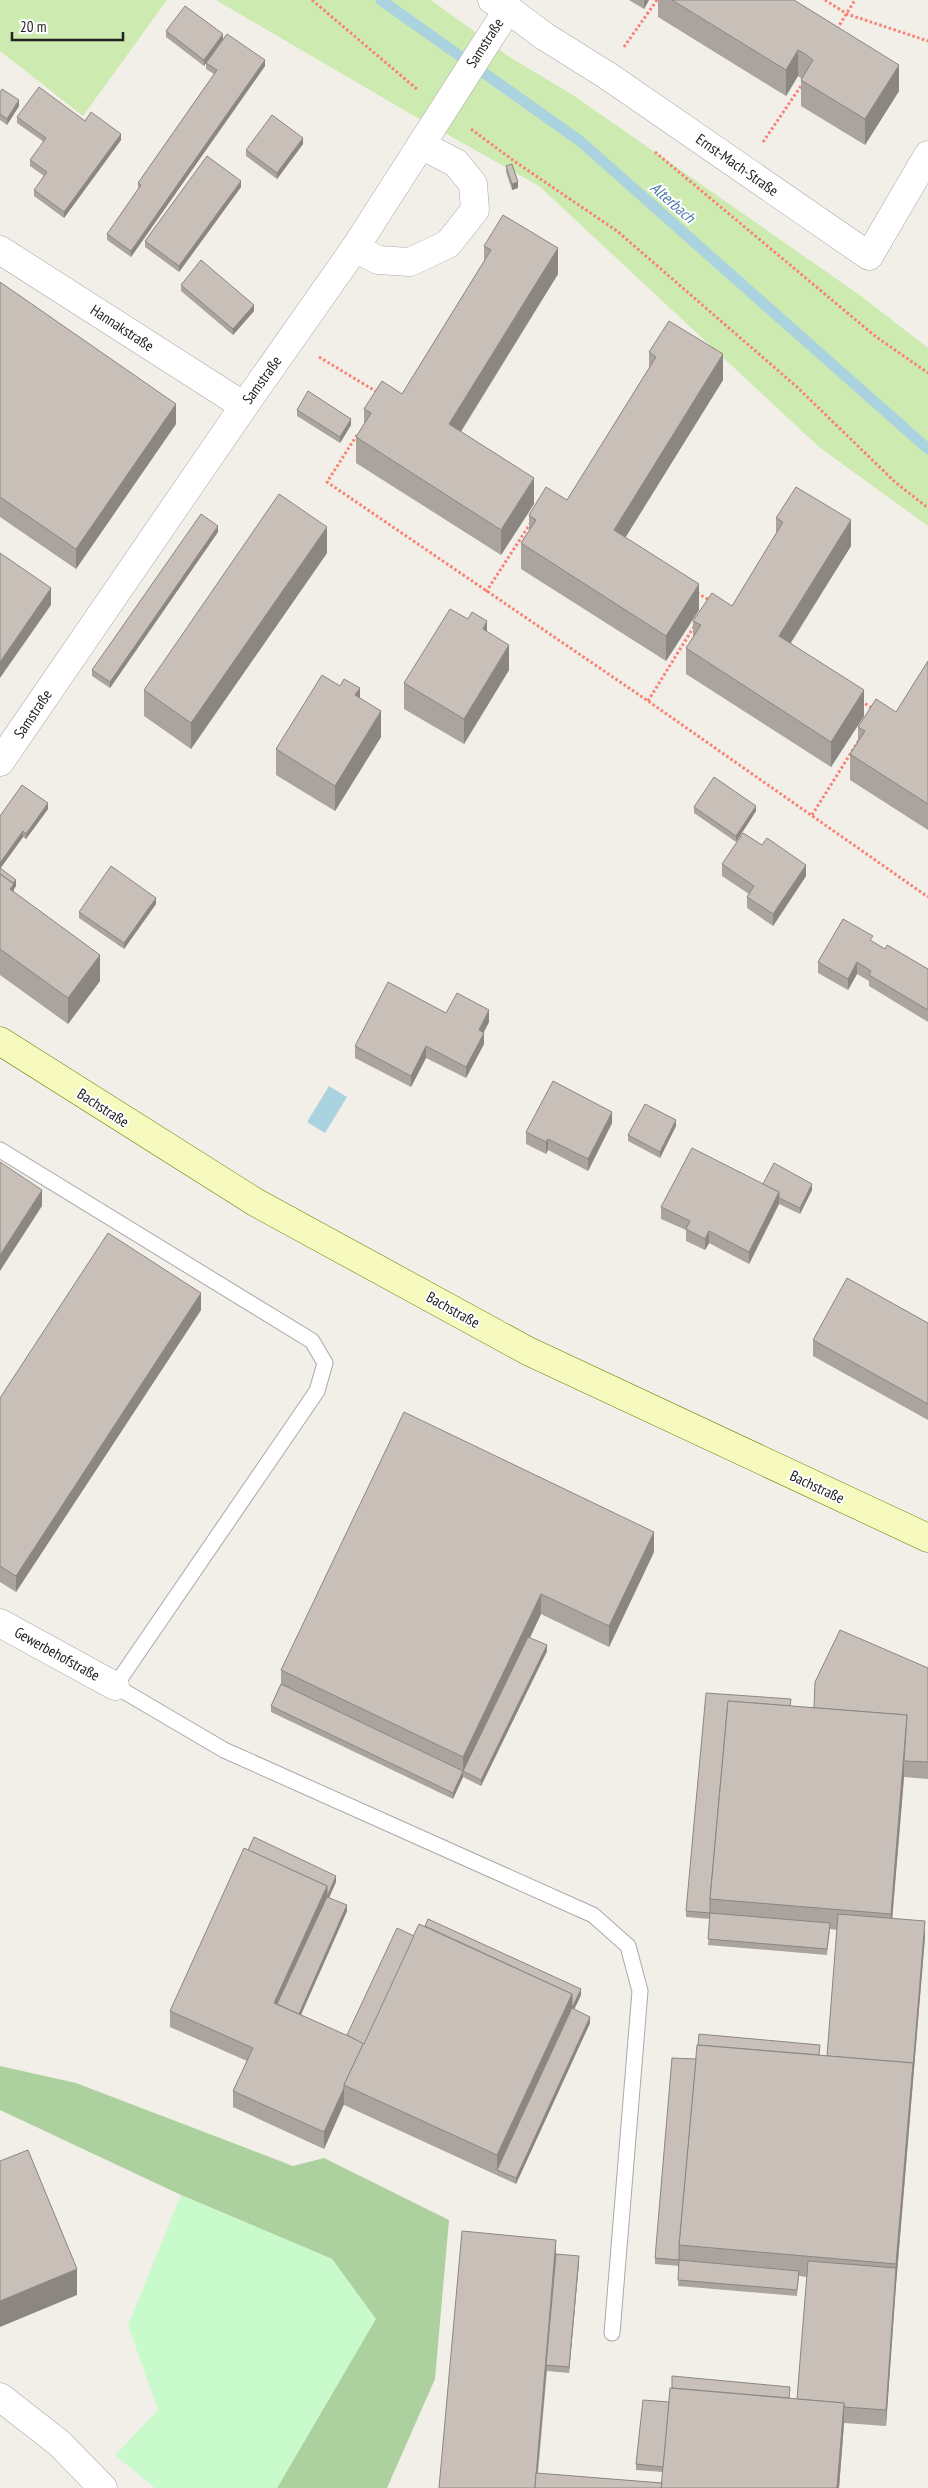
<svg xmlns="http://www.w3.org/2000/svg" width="928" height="2488" viewBox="0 0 928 2488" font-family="'PT Sans Narrow',sans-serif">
<rect width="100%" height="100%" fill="#f2efe9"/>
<g fill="#cdebb0">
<polygon points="0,0 167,0 83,116 0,51"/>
<polygon points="216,0 431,0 508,56 573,95 861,296 928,348 928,526 819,447 539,186 409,113"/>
</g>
<polygon fill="#add19e" points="0,2066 76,2083 293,2166 324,2158 449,2220 435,2379 387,2488 277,2488 375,2319 332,2259 181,2195 0,2110"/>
<polygon fill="#c8facc" points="181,2195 332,2259 376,2319 277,2488 155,2488 115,2455 158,2410 128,2325"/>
<polygon fill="#aad3df" points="329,1086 347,1097 325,1133 307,1122"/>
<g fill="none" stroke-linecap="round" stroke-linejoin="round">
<polyline stroke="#aad3df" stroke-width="11" points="381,0 580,141 928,449"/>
<defs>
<polyline id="lane" points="0,1150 312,1341 325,1363 317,1391 115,1686 224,1750 593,1915 628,1946 640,1991 612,2333"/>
<g id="street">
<polyline points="508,9 544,36 608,76 869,256 928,155"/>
<polyline points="355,248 378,260 410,262 448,244 475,210 473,184 456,163 421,145"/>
<polyline points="0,250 244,406"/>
<polyline points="0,762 244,406 355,248 508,9 492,0"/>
<polyline points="0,1623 115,1686"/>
<polyline points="0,2397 59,2443 103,2488"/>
</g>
<polyline id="secondary" points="0,1041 255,1202 528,1351 928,1538"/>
</defs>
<use href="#lane" stroke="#a9a9a9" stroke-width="17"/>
<use href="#street" stroke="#a9a9a9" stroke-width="29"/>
<use href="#secondary" stroke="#707d05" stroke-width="29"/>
<g stroke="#fa8072" stroke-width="3" stroke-dasharray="2.5 2.5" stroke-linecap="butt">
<polyline points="312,0 418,90"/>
<polyline points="825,0 847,14 928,41"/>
<polyline points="837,29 855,0"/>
<polyline points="624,47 657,0"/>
<polyline points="471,129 514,161 617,231 797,387 895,482 928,508"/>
<polyline points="763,142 803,83"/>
<polyline points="655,152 875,336 928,373"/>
<polyline points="319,357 377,392"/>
<polyline points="357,435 327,482 648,701 928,897"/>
<polyline points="486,592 530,524"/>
<polyline points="697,593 709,600"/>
<polyline points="648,701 695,625"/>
<polyline points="861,701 872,708"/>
<polyline points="812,815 859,740"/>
</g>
<use href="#lane" stroke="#fff" stroke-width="15"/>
<use href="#street" stroke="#fff" stroke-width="28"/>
<use href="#secondary" stroke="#f7fabf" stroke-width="28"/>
</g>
<g fill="#aba49e">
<polygon points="629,0 649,0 644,9"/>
<polygon points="658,0 794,0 899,91 865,145 801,106 801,80 802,79 798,76 786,96 658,17"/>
<polygon points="166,31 223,39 265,66 131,257 107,240 107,234 138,189 138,183 214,74 206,69 206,63 208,61 204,66 166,37"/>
<polygon points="0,93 19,106 7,125 0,120"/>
<polygon points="17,117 85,121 121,140 64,218 34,196 34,190 44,176 30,166 30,160 44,142 17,123"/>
<polygon points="303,144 277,179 246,156 246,150"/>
<polygon points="506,166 518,188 512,190 506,172"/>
<polygon points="241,187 179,272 145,247 145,241"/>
<polygon points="484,246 558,274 461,432 534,504 501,555 356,463 356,437 364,424 364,409 402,394 484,261"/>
<polygon points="0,282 176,424 76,569 0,517"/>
<polygon points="181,285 254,311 233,335 181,291"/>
<polygon points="649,352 723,380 625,537 699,610 666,661 521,569 521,543 529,531 529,515 567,500 649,368"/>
<polygon points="297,410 351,425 340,443 297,416"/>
<polygon points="776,518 851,546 791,643 864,716 831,767 686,674 686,648 693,637 693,621 732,606 776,534"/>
<polygon points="218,532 110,688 92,676 92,670"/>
<polygon points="327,553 191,749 144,716 144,690"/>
<polygon points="487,632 509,670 464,744 404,709 404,683"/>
<polygon points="928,661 928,830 850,780 850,754 858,742 858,727 896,712"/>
<polygon points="360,698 381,737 335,811 276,775 276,749"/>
<polygon points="694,807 756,811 736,842 694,813"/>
<polygon points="48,809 26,839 23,837 0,868 16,886 14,889 14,892 100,981 68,1024 0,975 0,816"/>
<polygon points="722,864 806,876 773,926 747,908 747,897 749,894 722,876"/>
<polygon points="156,904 124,949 79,918 79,912"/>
<polygon points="873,942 885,949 928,969 928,1022 869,986 869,981 857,974 848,990 818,973 818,962"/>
<polygon points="446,1013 489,1022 483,1033 484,1044 466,1078 426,1058 411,1087 355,1058 355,1046"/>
<polygon points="612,1123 588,1171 548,1150 546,1154 526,1144 526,1132"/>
<polygon points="676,1126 660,1158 628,1141 628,1135"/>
<polygon points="763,1184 812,1190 800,1214 779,1204 749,1264 709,1243 705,1250 686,1241 686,1230 661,1219 661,1207"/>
<polygon points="201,1310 16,1592 0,1582 0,1398"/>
<polygon points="928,1323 928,1420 813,1356 813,1340"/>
<polygon points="654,1552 609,1647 541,1614 530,1638 547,1651 481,1786 463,1777 453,1799 271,1712 271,1706 281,1684 281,1670"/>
<polygon points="928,1668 928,1779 904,1777 892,1918 925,1937 896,2285 886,2426 844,2423 839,2488 439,2488 556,2254 579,2262 569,2373 547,2371 538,2473 662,2483 663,2472 636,2470 636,2464 669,2402 790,2398 797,2399 807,2277 799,2276 797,2296 678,2286 679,2266 655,2264 655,2258 696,2059 820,2055 827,2056 837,1930 830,1929 827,1955 708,1945 710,1919 686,1917 686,1911 790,1706 814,1708"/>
<polygon points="336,1882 329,1898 347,1911 301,2015 347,2036 414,1936 581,1995 574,2009 590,2023 516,2184 344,2105 344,2104 324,2149 233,2107 233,2091 247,2061 170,2027 170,2011"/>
</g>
<g fill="#8b8681">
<polygon points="644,0 649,0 644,9"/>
<polygon points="223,34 223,40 204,66 204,60"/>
<polygon points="798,50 798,76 786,96 786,70"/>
<polygon points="265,60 265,66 131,257 131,251"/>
<polygon points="899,65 899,91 865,145 865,119"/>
<polygon points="19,100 19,106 7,125 7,119"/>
<polygon points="121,134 121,140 64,218 64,212"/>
<polygon points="303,138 303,144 277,179 277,173"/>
<polygon points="241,181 241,187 179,272 179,266"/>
<polygon points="518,182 518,188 512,190 512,184"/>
<polygon points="558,248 558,274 449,450 449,424"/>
<polygon points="254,305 254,311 233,335 233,329"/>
<polygon points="723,354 723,380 614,556 614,530"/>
<polygon points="176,404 176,424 76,569 76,549"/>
<polygon points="351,419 351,425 340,443 340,437"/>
<polygon points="534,478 534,504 501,555 501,530"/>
<polygon points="851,520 851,546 779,661 779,636"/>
<polygon points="218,526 218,532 110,688 110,682"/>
<polygon points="327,527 327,553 191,749 191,723"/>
<polygon points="699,584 699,610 666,661 666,636"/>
<polygon points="51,588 51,605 0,678 0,662"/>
<polygon points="487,621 487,647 483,629"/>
<polygon points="509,645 509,670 464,744 464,719"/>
<polygon points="360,688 360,713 355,695"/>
<polygon points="864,690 864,716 831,767 831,742"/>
<polygon points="381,711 381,737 335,811 335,786"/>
<polygon points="48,803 48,809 26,839 26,834"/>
<polygon points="756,806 756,811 736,842 736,836"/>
<polygon points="23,831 23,837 0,869 0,863"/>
<polygon points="806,865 806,876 773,926 773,914"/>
<polygon points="16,880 16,886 14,889 14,910 3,896"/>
<polygon points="156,898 156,904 124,949 124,943"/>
<polygon points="100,955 100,981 68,1024 68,998"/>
<polygon points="857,962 857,974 848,990 848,979"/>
<polygon points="489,1010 489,1022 479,1042 479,1030"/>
<polygon points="484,1033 484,1044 466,1078 466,1067"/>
<polygon points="426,1046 426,1058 411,1087 411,1076"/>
<polygon points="612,1112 612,1123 588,1171 588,1159"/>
<polygon points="676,1120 676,1126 660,1158 660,1152"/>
<polygon points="548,1139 548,1150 546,1154 546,1142"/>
<polygon points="812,1184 812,1190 800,1214 800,1208"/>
<polygon points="42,1190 42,1206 0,1271 0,1255"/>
<polygon points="779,1192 779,1204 749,1264 749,1252"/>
<polygon points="709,1231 709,1243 705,1250 705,1239"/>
<polygon points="201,1293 201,1310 16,1592 16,1576"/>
<polygon points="654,1532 654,1552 609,1647 609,1626"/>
<polygon points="541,1594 541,1614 465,1772 463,1771 463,1777 453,1799 453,1793 463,1771 463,1757"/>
<polygon points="547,1645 547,1651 481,1786 481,1780"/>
<polygon points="907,1715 904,1761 904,1777 891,1934 891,1914"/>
<polygon points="336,1876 336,1882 279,2007 274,2003 327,1886"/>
<polygon points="347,1905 347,1911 298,2021 298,2015"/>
<polygon points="925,1921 925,1937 896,2285 886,2426 886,2410 896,2264"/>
<polygon points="581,1989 581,1995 572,2014 572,2008"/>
<polygon points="572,1994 572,2014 497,2170 497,2155"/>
<polygon points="590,2017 590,2023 516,2184 516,2178"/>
<polygon points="344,2088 344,2104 324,2149 324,2132"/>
<polygon points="556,2240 556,2260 536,2488 535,2488"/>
<polygon points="579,2256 579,2262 569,2373 569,2367"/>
<polygon points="77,2269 77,2295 0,2327 0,2301"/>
<polygon points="844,2403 844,2423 839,2488 837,2488"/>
</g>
<g fill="#c7bfb8" stroke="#8b8681">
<polygon points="672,0 794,0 899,65 865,119 801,80 813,60 805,54 798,50 786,70"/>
<polygon points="185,6 223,34 204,60 166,31"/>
<polygon points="227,34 265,60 131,251 107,234 141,185 138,183 217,70 206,63"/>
<polygon points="39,87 85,121 91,112 121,134 64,212 34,190 47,172 30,160 46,138 17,117"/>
<polygon points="2,89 19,100 7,119 0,114 0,93"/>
<polygon points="272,115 303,138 277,173 246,150"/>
<polygon points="207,156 241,181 179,266 145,241"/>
<polygon points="512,164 518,182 512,184 506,166"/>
<polygon points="503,215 558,248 449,424 534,478 501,530 356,437 371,413 364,409 382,381 402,394 491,250 484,246"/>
<polygon points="201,260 254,305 233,329 181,285"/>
<polygon points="0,282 176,404 76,549 0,497"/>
<polygon points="669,321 723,354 614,530 699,584 666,636 521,543 536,520 529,515 546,487 567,500 656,357 649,352"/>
<polygon points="308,391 351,419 340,437 297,410"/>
<polygon points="796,487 851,520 779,636 864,690 831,742 686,648 701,625 693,621 712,593 732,606 783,522 776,518"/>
<polygon points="279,494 327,527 191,723 144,690"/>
<polygon points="201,514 218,526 110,682 92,670"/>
<polygon points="0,553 51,588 0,662"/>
<polygon points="450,609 468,619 472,612 487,621 483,629 509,645 464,719 404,683"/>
<polygon points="928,661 928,804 850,754 865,731 858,727 876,699 896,712"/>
<polygon points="322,675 340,686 344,679 360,688 355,695 381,711 335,786 276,749"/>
<polygon points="714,777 756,806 736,836 694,807"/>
<polygon points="22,785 48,803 26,834 23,831 0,863 0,816"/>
<polygon points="743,833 762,845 767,838 806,865 773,914 747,897 754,886 722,864"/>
<polygon points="111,866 156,898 124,943 79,912"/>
<polygon points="0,868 16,880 13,883 0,874"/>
<polygon points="0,874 14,884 10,889 100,955 68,998 0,949"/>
<polygon points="843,919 873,936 870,940 885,949 887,945 928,969 928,1010 869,975 871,971 857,962 848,979 818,962"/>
<polygon points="388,982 446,1013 457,993 489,1010 479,1030 484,1033 466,1067 426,1046 411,1076 355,1046"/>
<polygon points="553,1081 612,1112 588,1159 548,1139 546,1142 526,1132"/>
<polygon points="645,1104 676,1120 660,1152 628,1135"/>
<polygon points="692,1148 779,1192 749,1252 709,1231 705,1239 686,1229 690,1221 661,1207"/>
<polygon points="0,1162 42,1190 0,1255"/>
<polygon points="774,1163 812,1184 800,1208 779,1198 779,1192 763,1184"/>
<polygon points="108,1233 201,1293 16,1576 0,1566 0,1398"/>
<polygon points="847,1278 928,1323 928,1404 813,1340"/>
<polygon points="404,1412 654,1532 609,1626 541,1594 463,1757 281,1670"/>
<polygon points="840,1630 928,1668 928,1762 904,1761 907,1715 814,1708 815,1682"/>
<polygon points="528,1637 547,1645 481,1780 463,1771"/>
<polygon points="281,1684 463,1771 453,1793 271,1706"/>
<polygon points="706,1693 791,1699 790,1706 728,1701 710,1899 710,1913 686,1911"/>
<polygon points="728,1701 907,1715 891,1914 710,1899"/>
<polygon points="254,1837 336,1876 327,1897 327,1886 248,1850"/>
<polygon points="244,1848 327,1886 274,2003 364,2043 344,2085 344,2088 324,2132 233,2091 253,2048 170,2011"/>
<polygon points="327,1897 347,1905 299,2014 277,2004"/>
<polygon points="710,1913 830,1923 827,1949 708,1939"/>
<polygon points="838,1914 925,1921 913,2067 913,2063 827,2056"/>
<polygon points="428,1919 581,1989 572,2008 590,2017 516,2178 497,2170 572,2008 572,1994 425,1926"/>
<polygon points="419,1924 572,1994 497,2155 344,2085"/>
<polygon points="397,1928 414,1936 364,2044 347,2035"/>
<polygon points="699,2034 820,2045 819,2055 698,2045"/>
<polygon points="697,2045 913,2063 896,2264 679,2245"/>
<polygon points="672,2058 696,2059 679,2245 679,2260 655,2258"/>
<polygon points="28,2150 77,2269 0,2301 0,2161"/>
<polygon points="462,2231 556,2240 535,2488 439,2488"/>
<polygon points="556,2254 579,2256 569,2367 546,2365"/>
<polygon points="679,2260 799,2271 797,2290 678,2280"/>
<polygon points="808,2261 896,2268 886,2410 844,2407 844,2403 797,2399"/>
<polygon points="672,2376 790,2387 789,2398 672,2388"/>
<polygon points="670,2388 844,2403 837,2488 661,2488"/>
<polygon points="643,2400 669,2402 663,2467 636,2464"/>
<polygon points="536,2473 662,2483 661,2488 535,2488"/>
</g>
<g text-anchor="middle" stroke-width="4" stroke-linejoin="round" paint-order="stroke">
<g font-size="15" fill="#222" stroke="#fff">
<text transform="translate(485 43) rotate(-57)" y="5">Samstraße</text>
<text transform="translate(737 165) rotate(35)" y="5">Ernst-Mach-Straße</text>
<text transform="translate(122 328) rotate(33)" y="5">Hannakstraße</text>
<text transform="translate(262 380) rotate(-54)" y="5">Samstraße</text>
<text transform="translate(33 714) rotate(-56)" y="5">Samstraße</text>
<text transform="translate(103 1108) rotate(33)" y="5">Bachstraße</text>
<text transform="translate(453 1310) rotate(29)" y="5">Bachstraße</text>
<text transform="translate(817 1487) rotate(25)" y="5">Bachstraße</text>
<text transform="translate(57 1654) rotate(29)" y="5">Gewerbehofstraße</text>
</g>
<g font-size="16" font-style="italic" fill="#4a7aab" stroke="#fff">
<text transform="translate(673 202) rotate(41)" y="6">Alterbach</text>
</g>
</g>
<path d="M12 32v8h111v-8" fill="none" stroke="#222222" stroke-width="2.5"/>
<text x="20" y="32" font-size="15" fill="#222222" stroke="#ffffff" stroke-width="4" paint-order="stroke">20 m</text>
</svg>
